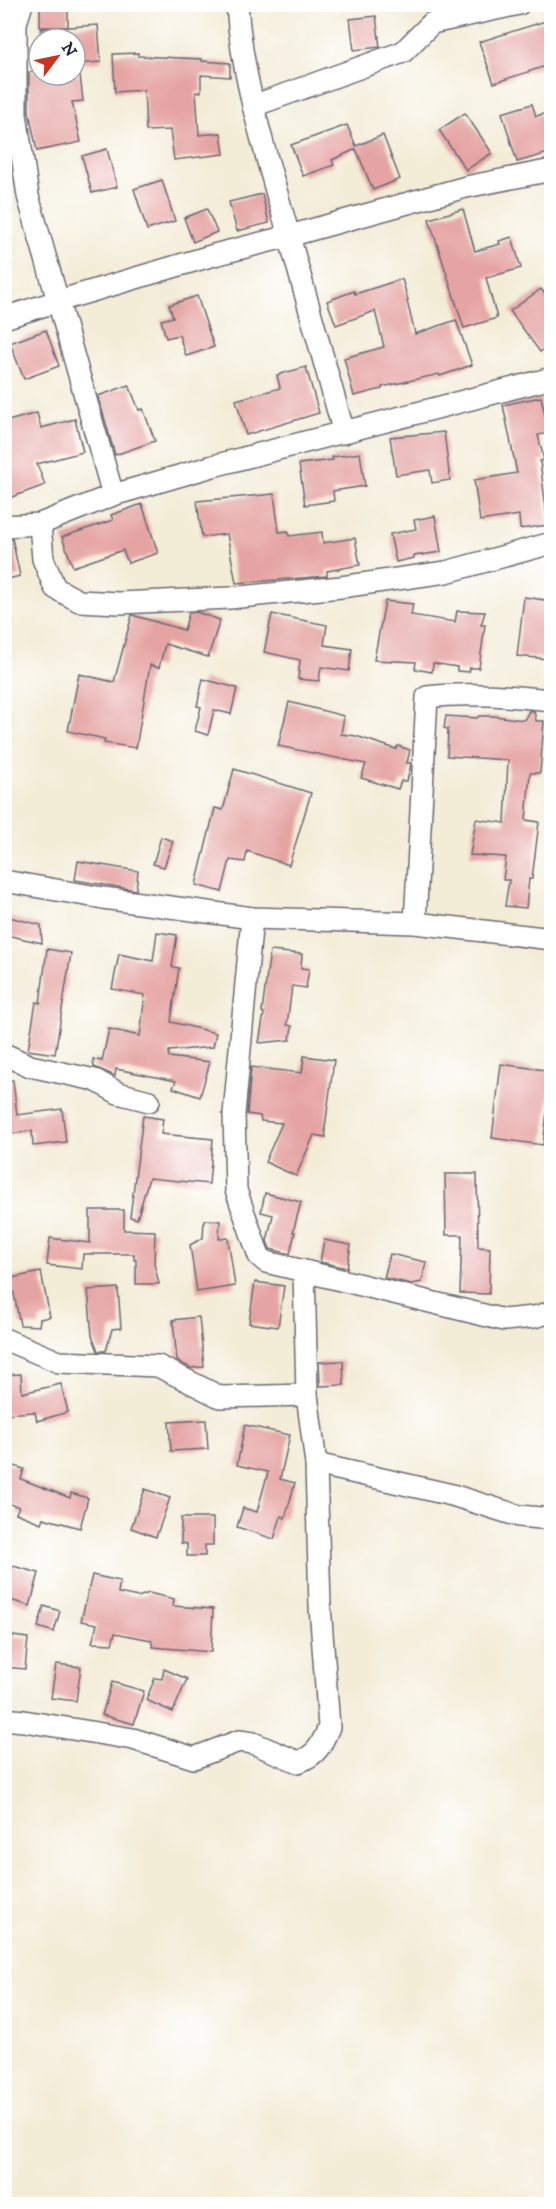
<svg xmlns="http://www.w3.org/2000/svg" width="556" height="2209" viewBox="0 0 556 2209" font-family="'IM FELL DW Pica',serif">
<rect width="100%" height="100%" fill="#fff"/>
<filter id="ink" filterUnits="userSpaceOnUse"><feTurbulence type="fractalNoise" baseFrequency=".0167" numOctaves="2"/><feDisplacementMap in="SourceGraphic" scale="12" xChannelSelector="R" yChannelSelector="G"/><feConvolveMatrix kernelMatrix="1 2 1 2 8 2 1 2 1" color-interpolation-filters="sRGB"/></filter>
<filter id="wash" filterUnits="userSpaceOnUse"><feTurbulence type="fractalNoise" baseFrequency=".008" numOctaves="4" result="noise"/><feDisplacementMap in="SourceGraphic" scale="24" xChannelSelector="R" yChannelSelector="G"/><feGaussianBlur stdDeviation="1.35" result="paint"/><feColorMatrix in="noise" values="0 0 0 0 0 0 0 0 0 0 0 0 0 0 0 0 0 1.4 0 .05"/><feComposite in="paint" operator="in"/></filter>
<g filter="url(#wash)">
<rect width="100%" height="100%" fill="#f3ecd7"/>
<g id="blocks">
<g fill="#e5a4a3">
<rect x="40" y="4" width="28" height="23"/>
<polygon points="376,16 380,47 354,50 350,19"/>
<polygon points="552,19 552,64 494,83 479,42"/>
<polygon points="98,25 101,62 75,64 75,39 41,39 41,29"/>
<polygon points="138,53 138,56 202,59 202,61 230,63 230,77 201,75 201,92 196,92 199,135 221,133 224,154 174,160 170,130 146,131 144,90 115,92 113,54"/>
<polygon points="39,70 39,75 80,75 83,101 72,102 81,142 37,151 29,112 29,72"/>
<polygon points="532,104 536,116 552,112 552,152 517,162 502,113"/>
<polygon points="465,113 492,153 466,170 439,130"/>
<polygon points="347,125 356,146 383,135 400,179 373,190 356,149 332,160 334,165 303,176 291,145"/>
<polygon points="107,149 117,187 92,193 82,156"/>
<polygon points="162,180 175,221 147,230 134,189"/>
<polygon points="262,194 269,223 237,231 229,202"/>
<polygon points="207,209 217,232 193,242 184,218"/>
<polygon points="463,209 475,251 500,244 499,241 512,237 521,268 486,278 497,318 464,328 429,219"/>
<polygon points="402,279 408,300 407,301 415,334 456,320 472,365 440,376 439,374 382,387 382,389 354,396 344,358 384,347 375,311 336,325 327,301 354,291 355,294"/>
<polygon points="541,289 552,303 552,344 540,352 510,311"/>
<polygon points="197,296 214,347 186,356 179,335 166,338 161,320 173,317 169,305"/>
<polygon points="46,330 59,366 24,379 10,343"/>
<polygon points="306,367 319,413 246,435 236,400 280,388 277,375"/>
<polygon points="129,385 139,410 143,409 155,441 115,455 98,396"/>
<polygon points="541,397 549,433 538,435 544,460 540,461 548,525 520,529 519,515 480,521 474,480 517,473 503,405"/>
<polygon points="37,413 41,428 75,419 83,452 37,464 45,485 4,500 4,422"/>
<polygon points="444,432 450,480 432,483 430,470 396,475 390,437"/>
<polygon points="360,453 365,486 333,491 334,501 305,505 299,464 333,460 332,457"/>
<polygon points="274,494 279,532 288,531 289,536 322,532 323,543 355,538 360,565 327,571 327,576 236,583 227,534 202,537 197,501"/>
<polygon points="142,504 158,553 128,563 123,550 73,567 62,537 113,520 111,515"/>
<polygon points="435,516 441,552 414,556 414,558 396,562 390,534 416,529 414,520"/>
<polygon points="12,538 20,576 4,580 4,539"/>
<polygon points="524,597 552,601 552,631 548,659 517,656"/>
<polygon points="385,601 413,604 411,615 455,622 457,611 485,612 481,625 485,625 479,668 470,668 469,672 457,671 457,667 433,663 432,672 415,669 416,662 374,660"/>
<polygon points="196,612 220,620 208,657 165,644 159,668 150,665 136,748 104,743 105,739 68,731 79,674 114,682 132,615 184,630 189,613"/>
<polygon points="272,614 327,625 324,645 352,649 349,671 321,667 319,681 298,679 300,660 264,652"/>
<polygon points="203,679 237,688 231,714 214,710 208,735 195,731 201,707 197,706"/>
<polygon points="289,702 344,716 341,734 356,736 396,749 398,746 410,750 407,763 411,763 410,769 407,781 401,781 398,789 361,778 366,764 278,746"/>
<polygon points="529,711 534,711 536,721 544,721 540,773 530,773 526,820 539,822 532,879 529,879 526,908 505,906 509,880 503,880 506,857 470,855 476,819 505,823 508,760 447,756 448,729 444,728 446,716 477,718 479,716 494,716 524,720"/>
<polygon points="234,769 311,793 289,865 247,851 245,862 230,860 222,892 196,885 215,808 223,810"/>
<polygon points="161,837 173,841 164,867 153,864"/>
<polygon points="78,861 138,871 136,890 75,880"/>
<polygon points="9,917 41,925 42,943 6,935"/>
<polygon points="157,932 177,935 172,967 179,968 171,1022 216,1033 213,1047 169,1051 169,1057 210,1062 200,1097 173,1088 176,1081 116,1069 115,1076 94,1067 93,1059 102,1061 109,1029 140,1036 145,995 112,989 119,954 153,961"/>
<polygon points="47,949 71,953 55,1054 28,1050 36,1002 40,1003"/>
<polygon points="270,951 302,954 301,968 309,969 306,988 292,986 287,1025 292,1026 290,1040 259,1043 264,1013 262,1012"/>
<polygon points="304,1056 334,1060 325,1128 326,1137 314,1135 296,1176 265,1162 282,1123 261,1121 260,1116 247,1114 251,1067 302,1073"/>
<polygon points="501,1064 552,1071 543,1145 492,1138"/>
<polygon points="13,1080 17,1115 62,1109 66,1142 33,1146 32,1131 4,1135 4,1081"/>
<polygon points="143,1116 163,1119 161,1134 213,1139 209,1184 149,1178 137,1219 130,1217"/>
<polygon points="445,1174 477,1174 478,1247 490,1248 489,1294 460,1293 462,1235 446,1235"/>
<polygon points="265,1193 301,1202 293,1232 295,1232 290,1254 270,1249 267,1241 273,1215 261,1212"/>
<polygon points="90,1210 124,1210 124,1230 155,1231 154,1263 159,1284 136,1284 136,1260 134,1260 134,1254 83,1254 82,1269 47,1265 50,1238 90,1243"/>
<polygon points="204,1220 220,1221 219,1239 228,1238 235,1286 197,1292 190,1245 203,1238"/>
<polygon points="324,1240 351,1245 347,1268 320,1262"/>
<polygon points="390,1254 426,1262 422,1282 412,1284 384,1278"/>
<polygon points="41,1272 50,1317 40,1319 39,1326 20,1325 11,1278"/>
<polygon points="255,1282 284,1286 278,1327 249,1323"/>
<polygon points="118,1288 121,1328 112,1329 106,1351 98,1351 92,1335 88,1290"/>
<polygon points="199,1317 204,1367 191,1368 177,1361 173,1320"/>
<polygon points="343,1361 344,1385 320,1386 319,1362"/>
<polygon points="21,1374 22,1393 61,1384 68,1412 37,1421 35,1412 4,1414 4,1375"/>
<polygon points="206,1420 208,1449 171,1451 169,1422"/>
<polygon points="245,1425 290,1435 280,1479 295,1483 285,1518 281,1516 274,1539 237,1527 243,1508 257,1512 268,1472 237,1465"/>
<polygon points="4,1463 24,1469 21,1479 70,1498 71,1493 88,1498 80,1528 43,1518 41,1523 16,1513 19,1507 4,1502"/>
<polygon points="145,1489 170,1498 156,1537 131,1528"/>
<polygon points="181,1518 213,1518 213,1545 205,1545 205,1556 187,1556 187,1544 181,1543"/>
<polygon points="13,1566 39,1573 30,1606 4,1598"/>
<polygon points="92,1575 120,1581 118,1593 138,1597 149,1593 174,1599 173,1606 213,1609 211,1652 153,1647 151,1640 115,1633 112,1644 92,1643 97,1624 81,1621"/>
<polygon points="44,1606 60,1611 54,1632 38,1627"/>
<polygon points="4,1635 28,1638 25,1669 4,1667"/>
<polygon points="56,1664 81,1667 76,1701 51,1698"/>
<polygon points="164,1669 187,1679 173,1712 146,1700 155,1678 162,1679"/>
<polygon points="112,1682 144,1691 134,1724 102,1715"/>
</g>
</g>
</g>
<g filter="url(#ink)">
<use href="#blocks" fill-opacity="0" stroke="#6b6972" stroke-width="1.5"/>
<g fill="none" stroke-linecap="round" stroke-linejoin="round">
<defs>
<g id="minor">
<polyline points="253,106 403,52 432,23 519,4"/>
<polyline points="4,318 58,301 28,196 16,114 16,23 22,4"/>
<polyline points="344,433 289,236 466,187 552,170"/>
<path d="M113 495 58 301 214 255 289 236C268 160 242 84 237 4"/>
<polyline points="40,524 43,559 55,588 79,601 119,603 230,598 341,587 446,572 552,543"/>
<polyline points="4,526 40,524 113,495 213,466 552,378"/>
<polyline points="4,881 103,898 252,918 415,923 552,939"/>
<polyline points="252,918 234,1114 236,1190 259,1256 266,1262 304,1271 307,1395 316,1464 452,1495 519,1516 552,1519"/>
<path d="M415 923 427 697C468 692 511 696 552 700"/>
<polyline points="4,1054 30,1066 95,1080 118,1093 149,1101"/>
<polyline points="304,1271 504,1320 534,1317 552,1312"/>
<polyline points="4,1339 59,1362 158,1366 220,1397 307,1395"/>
<path d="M4 1719 24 1721 133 1739 194 1758 239 1741 253 1743 298 1762C317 1755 321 1746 329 1727L320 1606 316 1464"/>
</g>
</defs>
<use href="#minor" stroke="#6b6972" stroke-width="24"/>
<use href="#minor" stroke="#fff" stroke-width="21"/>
</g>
</g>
<rect width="556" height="2209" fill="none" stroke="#fff" stroke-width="24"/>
<g transform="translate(57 57) rotate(58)"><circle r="28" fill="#ffffff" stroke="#a7a7b1" stroke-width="1.5"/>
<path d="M0-4.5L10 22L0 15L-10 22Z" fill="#c8321e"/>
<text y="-9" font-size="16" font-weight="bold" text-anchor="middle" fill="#22223b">N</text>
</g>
</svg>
